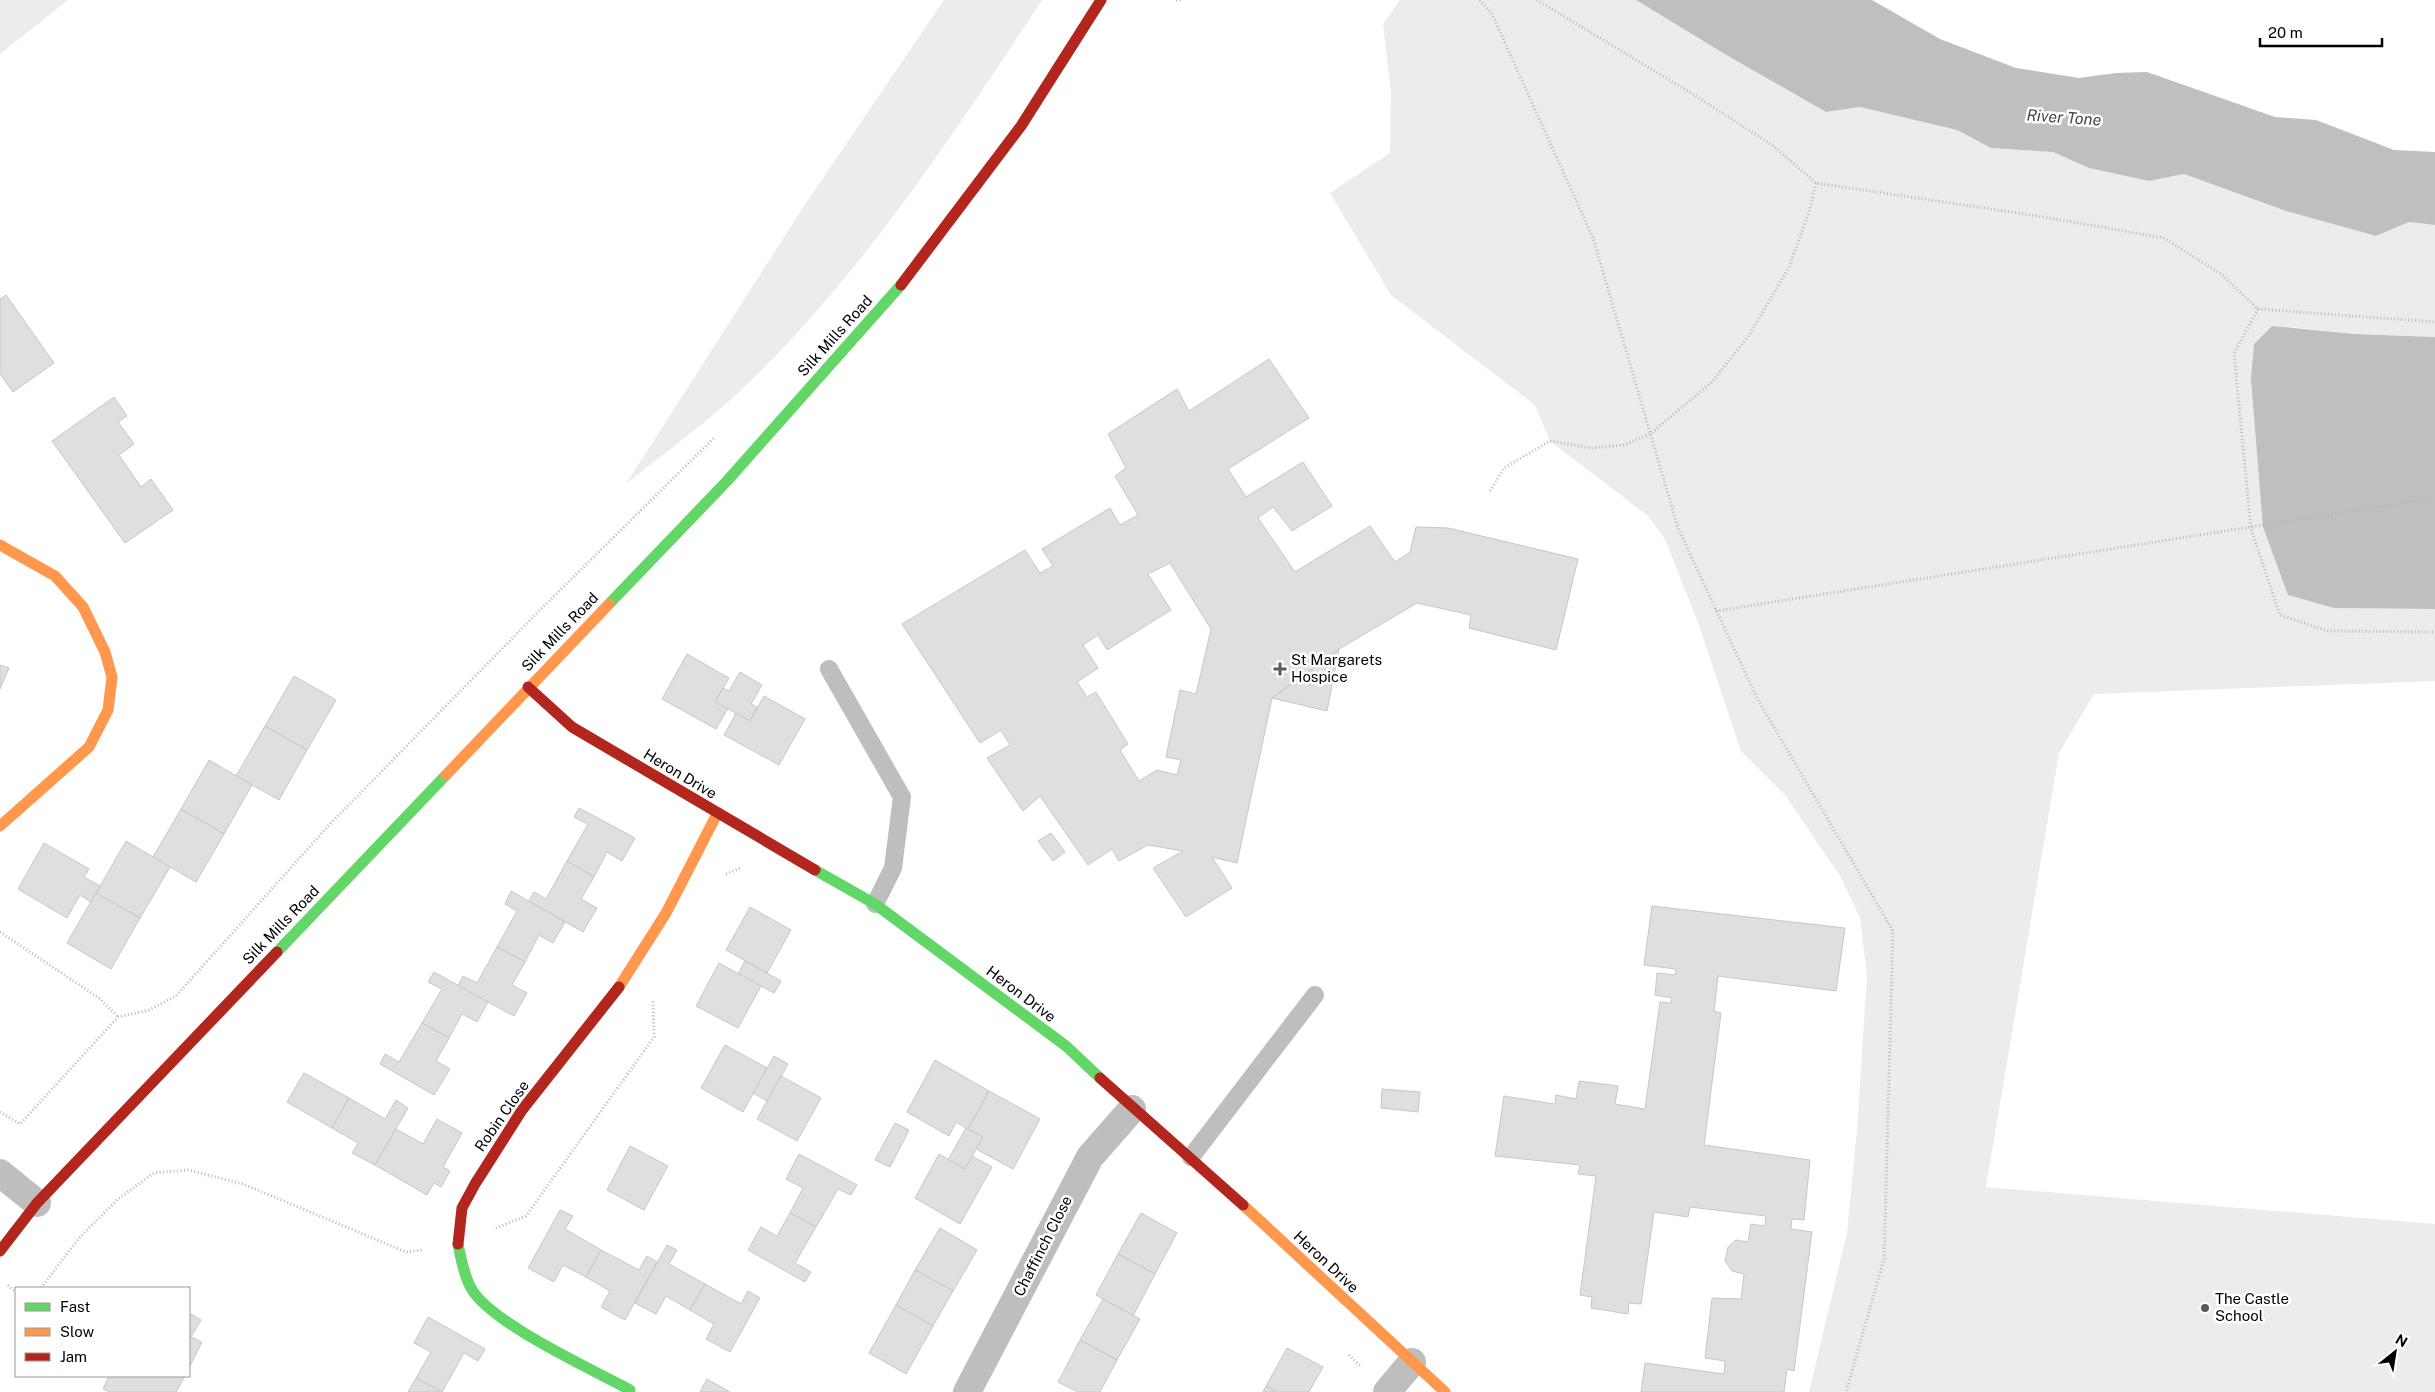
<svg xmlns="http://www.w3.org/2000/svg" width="2435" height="1392" viewBox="0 0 2435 1392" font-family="'Public Sans',sans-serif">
<rect width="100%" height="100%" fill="#fff"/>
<g fill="#ececec">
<polygon points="0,0 68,0 0,54"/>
<path d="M944 0H1042C953 135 858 280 740 391 705 424 664 453 626 484L804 206Z"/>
<polygon points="1400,0 1636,0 1728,56 1826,112 1860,107 1957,130 1991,148 2053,152 2089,168 2149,181 2184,174 2286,211 2376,236 2409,222 2435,225 2435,337 2355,334 2293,327 2334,608 2435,609 2435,681 2094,694 2059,753 1986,1187 2435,1224 2435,1392 1809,1392 1847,1233 1857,1129 1867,976 1860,918 1840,876 1785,795 1741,751 1699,625 1665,539 1648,516 1550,441 1535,405 1391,295 1330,193 1390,153 1391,92 1383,24"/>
</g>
<g fill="#bfbfbf">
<polygon points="1636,0 1872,0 1940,39 2016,68 2079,78 2116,73 2147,72 2275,117 2316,120 2394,150 2435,152 2435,225 2409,222 2376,236 2286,211 2184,174 2149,181 2089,168 2053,152 1991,148 1957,130 1860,107 1826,112 1728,56"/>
<polygon points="2272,326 2355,334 2435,337 2435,609 2334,608 2288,595 2263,527 2251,379 2254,344"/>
</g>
<g fill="#dfdfdf" stroke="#c7c7c7" fill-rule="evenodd">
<polygon points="6,295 54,363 13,392 0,374 0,299"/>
<path d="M1269 359 1309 418 1228 469 1246 497 1303 462 1332 506 1292 531 1273 507 1258 518 1295 572 1370 526 1395 562 1410 552 1416 527 1448 528 1578 559 1556 650 1469 628 1471 615 1417 603 1339 649 1272 698 1237 863 1212 857 1232 888 1186 917 1153 868 1183 851 1148 845 1119 861 1112 849 1088 865 1040 796 1023 811 987 758 1010 745 1001 730 980 743 902 624 1025 550 1040 573 1053 566 1042 549 1110 508 1120 525 1138 515 1115 476 1126 468 1108 434 1177 389 1189 411ZM1170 563 1211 629 1196 694 1180 690 1166 757 1181 760 1177 775 1157 770 1139 781 1120 750 1128 744 1096 692 1087 697 1077 682 1098 668 1083 645 1098 635 1107 650 1171 610 1148 574Z"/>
<polygon points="114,397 127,416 118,422 134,444 119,455 141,487 151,479 173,510 125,543 52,441"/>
<polygon points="1339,649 1327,711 1272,698 1303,676"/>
<polygon points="687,654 729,678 715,702 728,708 716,729 662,699"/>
<polygon points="0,665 9,668 0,689"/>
<polygon points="740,672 762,685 751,704 757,707 750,721 715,702 723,688 729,691"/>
<polygon points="294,676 336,700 307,750 265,726"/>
<polygon points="764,696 805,719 779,765 724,735 736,713 750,721"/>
<polygon points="265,726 307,750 279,800 236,776"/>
<polygon points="209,760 252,785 224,834 181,809"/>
<polygon points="579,808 635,838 622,861 607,852 594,877 567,861 588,824 574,817"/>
<polygon points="181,809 224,834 196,882 153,857"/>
<polygon points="1051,833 1065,852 1053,861 1038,841"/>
<polygon points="126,841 170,867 140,918 96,893"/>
<polygon points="44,843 89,869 84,877 100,886 91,902 80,895 67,918 18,889"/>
<polygon points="567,861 594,877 581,899 597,908 583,932 529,901 534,892 546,899"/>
<polygon points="511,891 565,922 553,943 539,935 525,962 497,947 517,911 505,904"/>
<polygon points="96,893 140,918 111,969 67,943"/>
<polygon points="1652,906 1845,928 1836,991 1718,976 1714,1011 1721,1013 1704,1145 1810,1160 1804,1220 1792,1219 1791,1229 1812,1232 1794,1371 1787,1369 1784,1392 1641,1392 1645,1363 1724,1374 1725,1361 1705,1358 1712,1298 1741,1299 1744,1274 1732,1271 1725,1261 1728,1247 1736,1240 1748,1242 1751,1224 1765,1226 1766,1216 1690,1207 1688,1217 1654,1212 1641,1304 1629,1303 1628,1314 1591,1308 1592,1297 1580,1295 1596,1176 1578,1174 1580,1165 1495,1156 1504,1096 1555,1104 1556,1095 1576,1099 1579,1081 1618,1086 1615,1104 1645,1109 1660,1002 1671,1003 1672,998 1655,995 1657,973 1675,975 1676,969 1644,965"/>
<polygon points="750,907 791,930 767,973 726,950"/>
<polygon points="497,947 525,962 512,985 527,993 514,1016 458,986 463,976 477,983"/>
<polygon points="745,961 781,981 774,993 738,974"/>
<polygon points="719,963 761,986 738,1028 696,1006"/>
<polygon points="434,972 488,1002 477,1022 462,1014 449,1038 422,1023 442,989 428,982"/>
<polygon points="422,1023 449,1038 436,1061 450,1069 434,1095 380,1064 385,1054 399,1062"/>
<polygon points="725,1045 767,1068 743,1112 701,1088"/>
<polygon points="774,1056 788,1064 767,1101 753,1093"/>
<polygon points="935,1060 989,1091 968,1129 956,1122 949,1136 907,1112"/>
<polygon points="304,1073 349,1098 332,1128 287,1102"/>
<polygon points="781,1076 821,1098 797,1141 757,1119"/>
<polygon points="1382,1089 1420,1092 1418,1112 1381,1108"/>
<polygon points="989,1091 1040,1119 1013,1169 976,1149 983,1137 968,1129"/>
<polygon points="349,1098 385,1119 396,1100 408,1108 375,1165 352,1153 358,1143 332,1128"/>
<polygon points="437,1119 462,1133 443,1167 450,1171 441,1187 434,1183 427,1195 375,1165 396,1129 423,1144"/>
<polygon points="895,1123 909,1130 890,1167 875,1160"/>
<polygon points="966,1128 983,1137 965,1169 948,1160"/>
<polygon points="630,1146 668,1166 644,1210 607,1190"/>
<polygon points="799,1154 857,1185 851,1195 838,1189 816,1227 790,1213 803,1188 786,1179"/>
<polygon points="939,1154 965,1169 972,1156 992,1167 960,1224 915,1198"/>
<polygon points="560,1210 573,1216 565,1229 601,1250 586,1277 563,1265 554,1282 528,1268"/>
<polygon points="790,1213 816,1227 795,1263 811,1272 805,1282 748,1250 761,1227 777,1236"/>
<polygon points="1141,1213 1177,1233 1155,1274 1118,1254"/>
<polygon points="940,1228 977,1250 953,1291 915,1270"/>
<polygon points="667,1245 677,1250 669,1264 705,1284 690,1310 666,1296 656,1314 635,1303"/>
<polygon points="601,1250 639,1270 647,1256 657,1262 625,1320 601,1307 610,1291 586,1277"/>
<polygon points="1118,1254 1155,1274 1133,1316 1096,1295"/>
<polygon points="915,1270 953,1291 933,1326 896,1305"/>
<polygon points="705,1284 741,1304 748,1291 760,1298 730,1352 706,1339 714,1324 690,1310"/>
<polygon points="1103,1299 1140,1319 1117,1360 1080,1340"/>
<polygon points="896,1305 933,1326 906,1374 869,1353"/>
<polygon points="189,1313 201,1320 191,1337 202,1342 189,1368"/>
<polygon points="428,1317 485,1349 478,1361 464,1353 442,1392 416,1378 431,1352 414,1343"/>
<polygon points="1080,1340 1117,1360 1100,1392 1078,1392 1058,1382"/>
<polygon points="1287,1348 1323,1367 1309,1392 1277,1392 1266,1386"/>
<polygon points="109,1376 185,1376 176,1392 110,1392 103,1389"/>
<polygon points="416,1378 442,1392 408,1392"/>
<polygon points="707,1379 730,1392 700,1392"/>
<polygon points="1266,1386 1277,1392 1263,1392"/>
</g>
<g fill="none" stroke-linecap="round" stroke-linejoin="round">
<g stroke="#b9b9b9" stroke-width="3" stroke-dasharray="1 2.5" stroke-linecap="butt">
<polyline points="1176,0 1181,0"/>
<polyline points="1480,0 1492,14 1593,238 1678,528 1757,698 1893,931 1884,1259 1846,1392"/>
<polyline points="1537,0 1691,93 1772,145 1816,183 2038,216 2164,238 2221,274 2258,309 2435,322"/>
<polyline points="2258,309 2234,353 2251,529 2280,615 2328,631 2435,632"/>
<polyline points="1490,491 1504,468 1550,441 1591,448 1624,445 1650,434 1712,382 1750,334 1789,267 1809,212 1816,183"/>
<polyline points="1716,611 2435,498"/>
<polyline points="1303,676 1310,685"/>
<polyline points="726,874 741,868"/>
<polyline points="0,932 99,998 118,1017"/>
<polyline points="0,1112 20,1124 118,1017 149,1010 176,996 330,824 543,607 715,437"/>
<polyline points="496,1228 526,1216 654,1037 653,1001"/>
<polyline points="8,1285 16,1293"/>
<polyline points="41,1288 79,1238 118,1199 154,1173 188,1170 243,1184 406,1252 423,1250"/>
<polyline points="1349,1355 1361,1367"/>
</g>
<g stroke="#bebebe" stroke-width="18">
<polyline points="829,669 902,797 893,868 875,904"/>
<polyline points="1191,1157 1315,995"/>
</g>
<g stroke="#bebebe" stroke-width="28">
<polyline points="0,1173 37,1203"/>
<polyline points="967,1392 1090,1157 1132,1109"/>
<polyline points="1387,1392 1412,1362"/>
</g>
<g stroke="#63d668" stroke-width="11">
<polyline points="609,604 727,481 901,285"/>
<polyline points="815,870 875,904 1066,1046 1100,1078"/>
<polyline points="277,952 446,775"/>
<path d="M458 1244C461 1259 464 1275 471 1288 490 1323 592 1369 630 1390"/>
</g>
<g stroke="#ff974d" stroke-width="11">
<polyline points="0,545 55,576 83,607 105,652 112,677 108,710 89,747 0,826"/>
<polyline points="446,775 609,604"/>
<polyline points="619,987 666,913 717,814"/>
<polyline points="1243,1205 1445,1392"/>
</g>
<g stroke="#b3261e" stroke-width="11">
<polyline points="901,285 1021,126 1101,0"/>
<polyline points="528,687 572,727 815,870"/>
<polyline points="1100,1078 1243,1205"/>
<polyline points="458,1244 462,1208 475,1184 522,1110 619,987"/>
<polyline points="0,1251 37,1203 277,952"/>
</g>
</g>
<g fill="#595959" stroke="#fff" stroke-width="2">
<path d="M1277.5 661.5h5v5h5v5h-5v5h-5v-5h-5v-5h5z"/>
<circle cx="2205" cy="1308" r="5"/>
</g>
<g text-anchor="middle" stroke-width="5" stroke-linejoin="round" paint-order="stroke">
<g font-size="15" fill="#000" stroke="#fff">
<text transform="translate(835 336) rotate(-48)" y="5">Silk Mills Road</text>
<text transform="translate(560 632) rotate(-46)" y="5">Silk Mills Road</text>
<text transform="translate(680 774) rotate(31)" y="5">Heron Drive</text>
<text transform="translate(281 925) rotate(-46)" y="5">Silk Mills Road</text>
<text transform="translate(1021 994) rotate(37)" y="5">Heron Drive</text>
<text transform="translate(502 1116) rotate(-55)" y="5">Robin Close</text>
<text transform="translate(1043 1246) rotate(-63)" y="5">Chaffinch Close</text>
<text transform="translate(1326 1262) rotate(43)" y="5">Heron Drive</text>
</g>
<g font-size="15" fill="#000" stroke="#fff" text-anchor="start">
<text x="1291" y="665">St Margarets<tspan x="1291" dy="17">Hospice</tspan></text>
<text x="2215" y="1304">The Castle<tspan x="2215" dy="17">School</tspan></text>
</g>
<g font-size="16" font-style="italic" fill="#444" stroke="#fff">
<text transform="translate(2064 117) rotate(4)" y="6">River Tone</text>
</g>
</g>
<rect x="15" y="1287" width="175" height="90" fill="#ffffff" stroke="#999999"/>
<rect x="25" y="1303" width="25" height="8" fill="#63d668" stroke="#999999"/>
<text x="60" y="1312" font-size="15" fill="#000000">Fast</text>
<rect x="25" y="1328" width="25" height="8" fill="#ff974d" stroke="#999999"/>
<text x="60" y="1337" font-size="15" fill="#000000">Slow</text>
<rect x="25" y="1353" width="25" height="8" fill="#b3261e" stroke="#999999"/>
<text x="60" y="1362" font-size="15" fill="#000000">Jam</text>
<g transform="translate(2395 1352) rotate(30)" stroke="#ffffff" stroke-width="4" paint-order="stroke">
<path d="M0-4L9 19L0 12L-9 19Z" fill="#000000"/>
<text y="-8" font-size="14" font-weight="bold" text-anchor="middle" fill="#000000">N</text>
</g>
<path d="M2260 38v8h122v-8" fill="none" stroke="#000000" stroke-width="2.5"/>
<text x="2268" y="38" font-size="15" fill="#000000" stroke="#ffffff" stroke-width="4" paint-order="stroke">20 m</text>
</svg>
